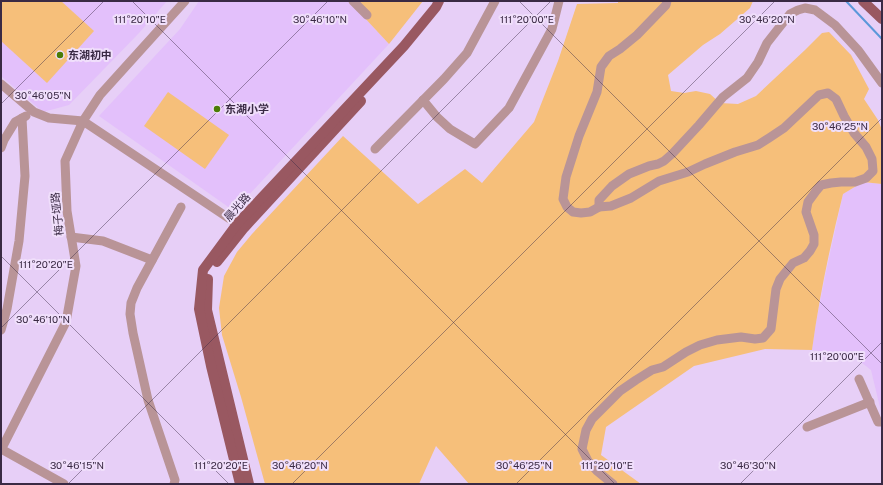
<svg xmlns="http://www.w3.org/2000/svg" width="883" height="485" viewBox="0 0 883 485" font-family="'Public Sans','Noto Sans SC',sans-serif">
<rect width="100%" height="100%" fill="#e7cff7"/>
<g fill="#e3c0fb">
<polygon points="1,1 167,1 139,33 69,105 43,112 1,76"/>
<polygon points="199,1 349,1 389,44 234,211 99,116 180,29"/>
<polygon points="863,182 882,184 882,416 871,370 852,355 812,350 815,328 825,276 843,194"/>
</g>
<g fill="#f6bf7a">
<polygon points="1,1 61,1 94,31 47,83 1,41"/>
<polygon points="349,1 423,1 389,44"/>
<path d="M618 1H753L750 8 720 34 703 45 668 75 671 91 684 93 696 91 710 94 720 103 738 104 756 96 805 50 822 33 829 32 851 55 869 89 864 99 878 120 882 130V184L863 182 843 194C830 246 819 298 812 350L765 349 694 366 606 427 601 455 641 484H469L436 446 419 484H265L241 397 222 335 219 308 224 276 237 252 252 234 343 136 418 204 465 169 482 183 534 122 558 61 577 4 618 3Z"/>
<polygon points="168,92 229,135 205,169 144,126"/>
</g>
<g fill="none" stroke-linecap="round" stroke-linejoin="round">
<polyline stroke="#5b98da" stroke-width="2" points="846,1 882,39"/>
<g stroke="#b99497" stroke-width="9">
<polyline points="353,1 367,15"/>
<polyline points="1,84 34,112 49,118 83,121 242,227"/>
<polyline points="423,100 437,117 450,129 475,144 509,108 552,29 559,1"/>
<polyline points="1,148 4,140 15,122 26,116"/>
<polyline points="375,149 444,79 467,53 495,1"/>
<polyline points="599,207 599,200 612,186 629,174 649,166 658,164 664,161 673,153 699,125 723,97 747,78 758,62 767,43 778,29 790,14 798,10 805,8 815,10 835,25 858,50 882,83"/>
<polyline points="71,237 103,241 152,260"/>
<polyline points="1,330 7,309 19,241 25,176 22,118"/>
<polyline points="859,379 878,422 882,422"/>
<polyline points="807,427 870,402"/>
<polyline points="1,449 64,484"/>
<polyline points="1,450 66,322 76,266 67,211 65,161 83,121 100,95 185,1"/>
<polyline points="174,484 175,480 148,400 133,333 130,314 131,303 137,288 181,207"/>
<polyline points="613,484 597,471 588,461 582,449 586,430 592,419 620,391 636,380 652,370 663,367 686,352 700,345 717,340 741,337 755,339 763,338 771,329 776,289 780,279 793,263 804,258 810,251 814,244 814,235 806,212 808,202 816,191 821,185 831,183 841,182 855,182 866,178 873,171 872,159 866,147 854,133 844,116 836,99 828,93 819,95 784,128 769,138 758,145 735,152 705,164 688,172 659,181 631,198 611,206 599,207 590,212 581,213 573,212 567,207 563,199 566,177 579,136 597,92 601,67 609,56 620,49 637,35 666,5 667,1"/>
</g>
<g stroke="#995861" stroke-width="10">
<polyline points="863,1 882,19"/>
<polyline points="217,262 244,228 361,101"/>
<polyline points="208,279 207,310 249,484"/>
<polyline points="240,484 211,366 199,309 203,270 237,224 404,46 436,7 439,1"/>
</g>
</g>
<path fill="none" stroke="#3a2a44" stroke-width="1" stroke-opacity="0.45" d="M132 1 615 484M519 1 882 364M1 104 104 1M1 256 229 484M1 328 328 1M68 484 551 1M292 484 775 1M516 484 882 118M740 484 882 342"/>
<g fill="#4b7c06" stroke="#f0dffb" stroke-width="1.5">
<circle cx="60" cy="55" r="4"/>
<circle cx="217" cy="109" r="4"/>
</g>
<g text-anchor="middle" stroke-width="4" stroke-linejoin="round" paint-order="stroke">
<g font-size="11" font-weight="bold" fill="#3a2a44" stroke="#f0dffb" text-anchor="start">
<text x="68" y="59">东湖初中</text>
<text x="225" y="113">东湖小学</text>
</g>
<g font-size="11" fill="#3a2a44" stroke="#f0dffb">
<text transform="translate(237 207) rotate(-48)" y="4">晨光路</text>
<text transform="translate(57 214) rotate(-96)" y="4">梅子垭路</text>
</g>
</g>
<g font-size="10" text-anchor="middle" fill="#3a2a44" stroke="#f0dffb" stroke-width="4" stroke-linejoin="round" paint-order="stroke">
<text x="140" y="23">111°20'10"E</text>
<text x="320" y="23">30°46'10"N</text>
<text x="527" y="23">111°20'00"E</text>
<text x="767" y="23">30°46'20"N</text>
<text x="43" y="99">30°46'05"N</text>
<text x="840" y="130">30°46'25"N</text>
<text x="46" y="268">111°20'20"E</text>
<text x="43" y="323">30°46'10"N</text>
<text x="837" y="360">111°20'00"E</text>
<text x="77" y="469">30°46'15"N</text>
<text x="221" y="469">111°20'20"E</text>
<text x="300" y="469">30°46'20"N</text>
<text x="524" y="469">30°46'25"N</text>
<text x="607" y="469">111°20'10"E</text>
<text x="748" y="469">30°46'30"N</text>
</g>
<rect width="883" height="485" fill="none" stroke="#3a2a44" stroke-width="4"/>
</svg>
